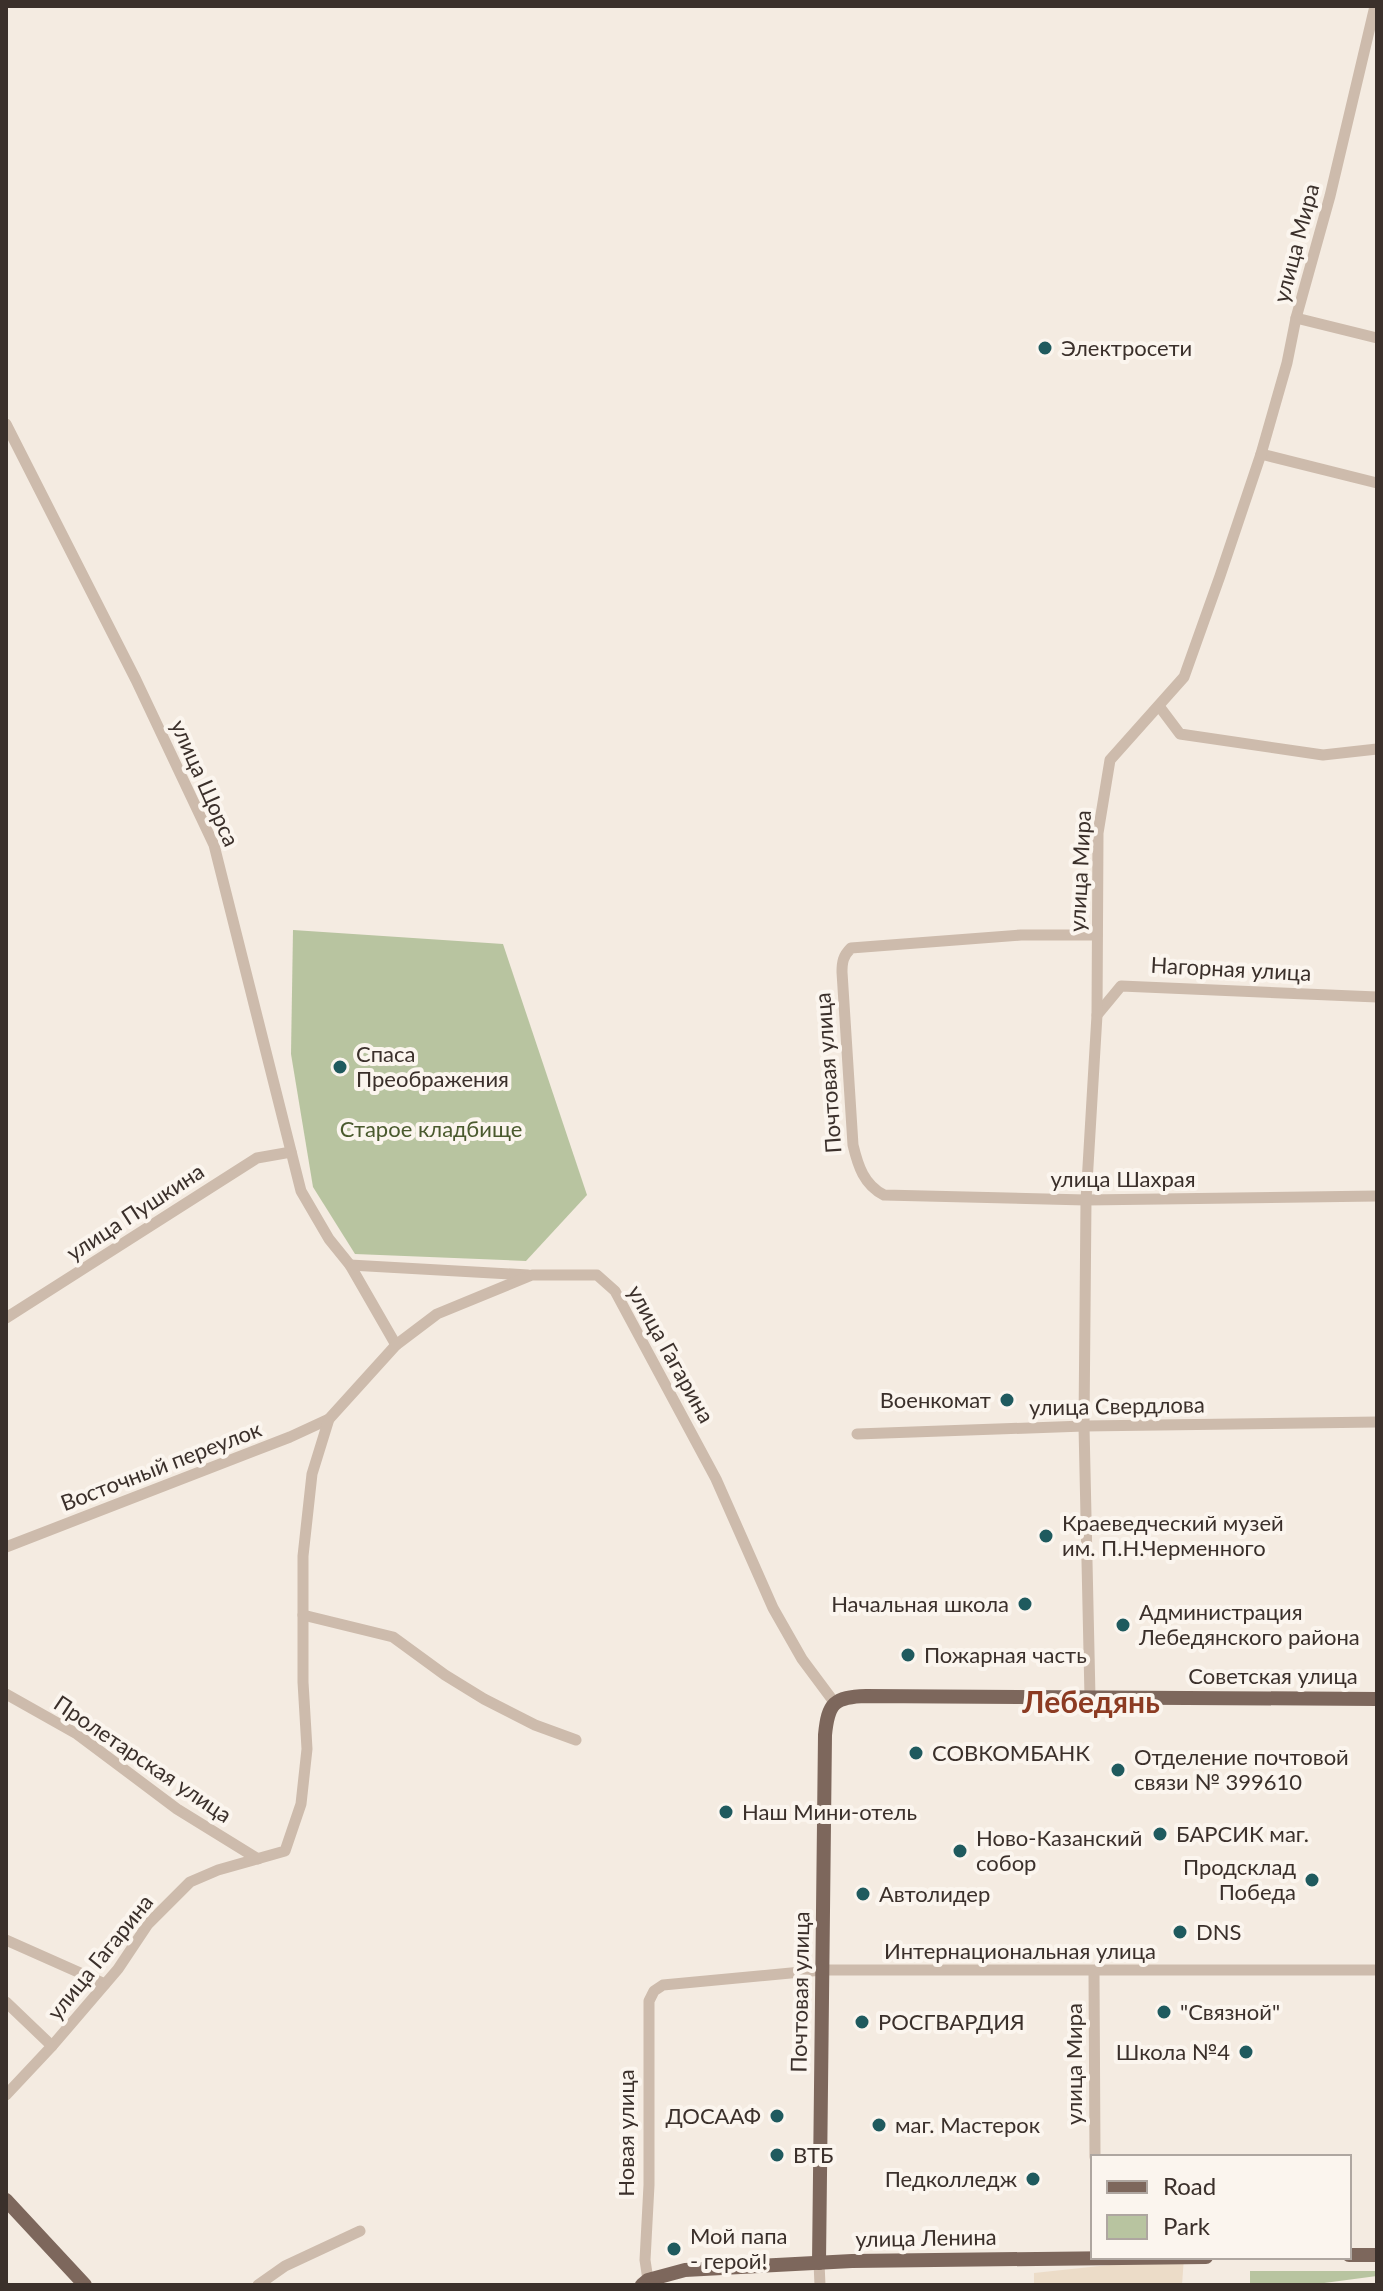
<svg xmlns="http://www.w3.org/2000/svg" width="1383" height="2291" viewBox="0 0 1383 2291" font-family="Lato,sans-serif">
<rect width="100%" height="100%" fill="#f4ebe1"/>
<g fill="#b8c4a0">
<polygon points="293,930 503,944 587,1195 526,1261 355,1254 313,1187 291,1054"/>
<polygon points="1250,2271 1377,2271 1377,2276 1309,2285 1250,2285"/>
</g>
<polygon fill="#ecdcc8" points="1184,2257 1182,2285 1034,2285 1034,2273"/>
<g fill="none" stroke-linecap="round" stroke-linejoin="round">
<g stroke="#cdbbac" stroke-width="11">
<polyline points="1296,318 1377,338"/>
<polyline points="6,424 136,680 214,845 301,1191 329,1239 350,1265 396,1345"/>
<polyline points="1261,454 1377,483"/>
<polyline points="1159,706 1180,734 1323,755 1377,749"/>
<path d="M1097 935H1021L851 948C843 956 842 962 842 972L853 1145C858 1166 864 1185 884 1195L1086 1200 1377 1196"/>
<polyline points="1097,1015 1121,986 1377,997"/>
<polyline points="350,1265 528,1275"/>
<polyline points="6,1318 257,1158 291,1152"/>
<polyline points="857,1434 1084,1426 1377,1422"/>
<polyline points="6,1547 290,1437 329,1419"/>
<polyline points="303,1615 393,1637 445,1675 484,1699 535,1725 576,1740"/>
<polyline points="6,1694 77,1734 177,1809 258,1859"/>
<polyline points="1090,1697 1084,1426 1086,1200 1097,1015 1098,833 1110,760 1184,677 1220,576 1261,454 1287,363 1296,318 1330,196 1375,6"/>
<polyline points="6,1940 105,1984"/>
<polyline points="1094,1972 1095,2157"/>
<polyline points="6,2002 52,2046"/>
<polyline points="6,2095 52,2046 118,1969 148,1924 190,1882 218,1870 285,1851 301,1804 307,1749 303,1682 303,1556 312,1474 329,1419 396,1345 437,1314 532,1275 597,1275 615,1291 716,1479 773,1608 802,1659 834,1702"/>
<polyline points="819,2263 820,2285"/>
<polyline points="648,2280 645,2260 649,2185 649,2001 654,1991 663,1985 822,1970 1377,1970"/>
<polyline points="258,2285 285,2266 360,2231"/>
</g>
<g stroke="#7d675c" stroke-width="14">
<polyline points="6,2200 85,2285"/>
<polyline points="1349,2255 1377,2255"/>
<path d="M819 2263 825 1735C828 1703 834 1697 866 1696L1377 1699"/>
<polyline points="642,2285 648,2280 685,2270 852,2261 1206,2257"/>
</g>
</g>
<g fill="#1f5a5e" stroke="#fbf5ee" stroke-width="3">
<circle cx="1045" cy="348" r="8"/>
<circle cx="340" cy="1067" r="8"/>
<circle cx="1007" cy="1400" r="8"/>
<circle cx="1046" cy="1536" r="8"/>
<circle cx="1025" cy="1604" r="8"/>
<circle cx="1123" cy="1625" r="8"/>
<circle cx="908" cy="1655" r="8"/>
<circle cx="916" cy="1753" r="8"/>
<circle cx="1118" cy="1770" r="8"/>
<circle cx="726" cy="1812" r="8"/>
<circle cx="1160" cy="1834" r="8"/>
<circle cx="960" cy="1851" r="8"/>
<circle cx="1312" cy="1880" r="8"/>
<circle cx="863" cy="1894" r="8"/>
<circle cx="1180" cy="1932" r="8"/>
<circle cx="1164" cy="2012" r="8"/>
<circle cx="862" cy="2022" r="8"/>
<circle cx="1246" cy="2052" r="8"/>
<circle cx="777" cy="2116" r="8"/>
<circle cx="879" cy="2125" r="8"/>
<circle cx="777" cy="2155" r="8"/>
<circle cx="1033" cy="2179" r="8"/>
<circle cx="674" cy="2249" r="8"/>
</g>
<g text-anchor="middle" stroke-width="8" stroke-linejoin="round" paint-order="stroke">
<g font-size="22" fill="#3b302b" stroke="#fbf5ee">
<text transform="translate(1296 243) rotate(-75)" y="8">улица Мира</text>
<text transform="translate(205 783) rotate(66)" y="8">улица Щорса</text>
<text transform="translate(1080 871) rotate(-87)" y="8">улица Мира</text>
<text transform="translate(1231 969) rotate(3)" y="8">Нагорная улица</text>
<text transform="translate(828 1073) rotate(-94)" y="8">Почтовая улица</text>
<text x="1123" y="1187">улица Шахрая</text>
<text transform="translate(135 1212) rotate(-33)" y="8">улица Пушкина</text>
<text transform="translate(671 1354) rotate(61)" y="8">улица Гагарина</text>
<text transform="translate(1117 1406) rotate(-1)" y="8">улица Свердлова</text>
<text transform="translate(161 1466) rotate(-21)" y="8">Восточный переулок</text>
<text x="1273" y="1684">Советская улица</text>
<text transform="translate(143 1759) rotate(34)" y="8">Пролетарская улица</text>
<text x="1020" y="1959">Интернациональная улица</text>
<text transform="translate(100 1957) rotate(-51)" y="8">улица Гагарина</text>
<text transform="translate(800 1992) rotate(-89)" y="8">Почтовая улица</text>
<text transform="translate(1074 2064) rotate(-90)" y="8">улица Мира</text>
<text transform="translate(626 2133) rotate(-90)" y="8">Новая улица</text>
<text transform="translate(926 2238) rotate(-1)" y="8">улица Ленина</text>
</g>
<g font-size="22" fill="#3b302b" stroke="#fbf5ee" text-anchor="start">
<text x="1061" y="356">Электросети</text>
<text x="356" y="1062">Спаса<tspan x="356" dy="25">Преображения</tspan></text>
<text x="991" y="1408" text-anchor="end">Военкомат</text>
<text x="1062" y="1531">Краеведческий музей<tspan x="1062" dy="25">им. П.Н.Черменного</tspan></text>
<text x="1009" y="1612" text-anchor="end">Начальная школа</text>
<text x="1139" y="1620">Администрация<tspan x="1139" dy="25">Лебедянского района</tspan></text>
<text x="924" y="1663">Пожарная часть</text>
<text x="932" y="1761">СОВКОМБАНК</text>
<text x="1134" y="1765">Отделение почтовой<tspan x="1134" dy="25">связи № 399610</tspan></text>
<text x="742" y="1820">Наш Мини-отель</text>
<text x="1176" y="1842">БАРСИК маг.</text>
<text x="976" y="1846">Ново-Казанский<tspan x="976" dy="25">собор</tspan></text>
<text x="1296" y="1875" text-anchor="end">Продсклад<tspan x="1296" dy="25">Победа</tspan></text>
<text x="879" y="1902">Автолидер</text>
<text x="1196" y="1940">DNS</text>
<text x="1180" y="2020">"Связной"</text>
<text x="878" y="2030">РОСГВАРДИЯ</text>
<text x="1230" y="2060" text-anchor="end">Школа №4</text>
<text x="761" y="2124" text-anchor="end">ДОСААФ</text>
<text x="895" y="2133">маг. Мастерок</text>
<text x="793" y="2163">ВТБ</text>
<text x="1017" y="2187" text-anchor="end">Педколледж</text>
<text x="690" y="2244">Мой папа<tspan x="690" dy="25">- герой!</tspan></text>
</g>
<g font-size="22" fill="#4a5a2e" stroke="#fbf5ee">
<text x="431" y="1137">Старое кладбище</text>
</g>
<g font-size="30" font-weight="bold" fill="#8c3b22" stroke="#fbf5ee">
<text x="1091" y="1713">Лебедянь</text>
</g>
</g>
<rect width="1383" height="2291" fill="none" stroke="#3b302b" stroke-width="16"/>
<rect x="1091" y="2155" width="260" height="104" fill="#fbf5ee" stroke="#aea6a0" stroke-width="2"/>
<rect x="1107" y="2181" width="40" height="12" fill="#7d675c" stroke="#aea6a0" stroke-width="2"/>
<text x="1163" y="2195" font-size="24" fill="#3b302b">Road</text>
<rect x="1107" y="2215" width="40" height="24" fill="#b8c4a0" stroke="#aea6a0" stroke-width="2"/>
<text x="1163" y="2235" font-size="24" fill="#3b302b">Park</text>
</svg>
